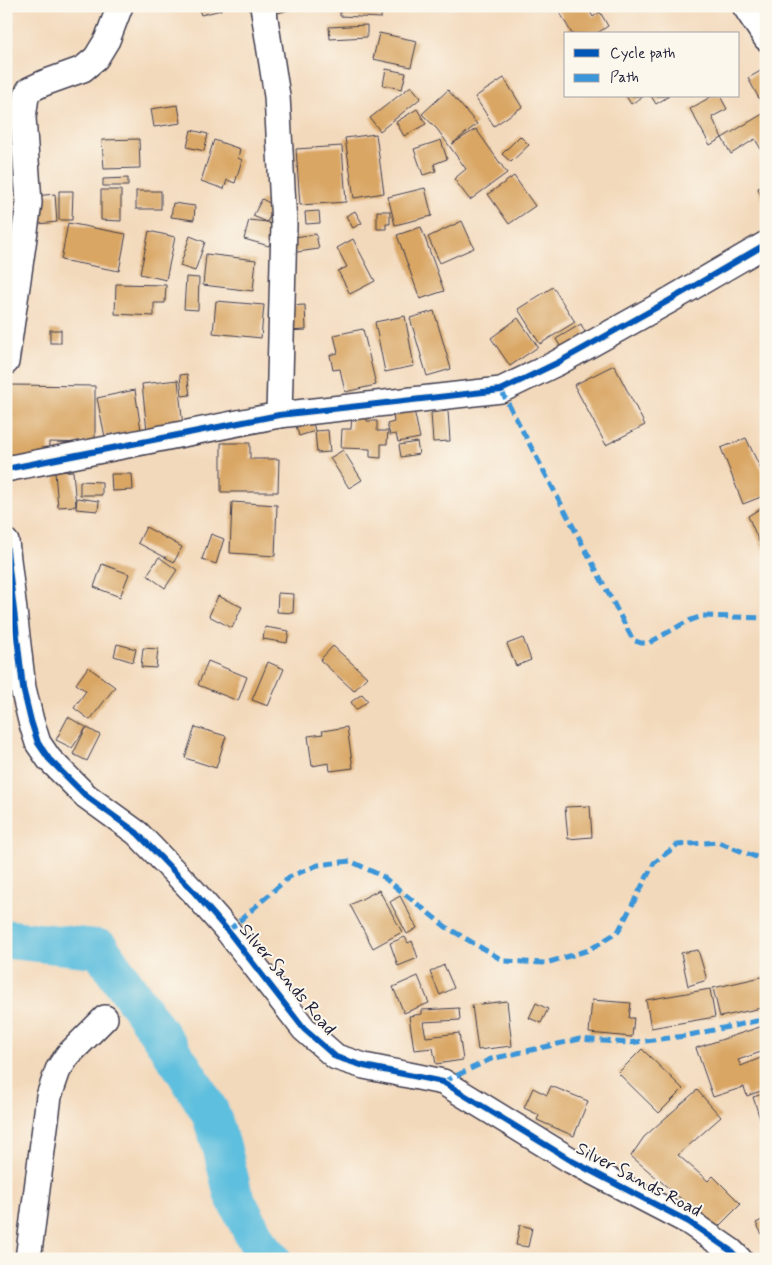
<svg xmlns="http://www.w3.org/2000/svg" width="772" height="1265" viewBox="0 0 772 1265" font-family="Mynerve,sans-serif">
<rect width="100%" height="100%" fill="#fbf7ec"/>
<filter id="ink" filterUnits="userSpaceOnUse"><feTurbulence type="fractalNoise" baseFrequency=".02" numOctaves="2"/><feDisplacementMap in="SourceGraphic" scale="10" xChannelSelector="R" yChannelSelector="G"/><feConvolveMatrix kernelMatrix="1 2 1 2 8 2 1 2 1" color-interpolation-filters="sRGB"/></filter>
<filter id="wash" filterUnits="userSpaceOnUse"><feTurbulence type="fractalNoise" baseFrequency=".0096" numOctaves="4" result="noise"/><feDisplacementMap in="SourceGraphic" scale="20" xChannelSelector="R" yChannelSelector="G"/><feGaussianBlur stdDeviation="1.12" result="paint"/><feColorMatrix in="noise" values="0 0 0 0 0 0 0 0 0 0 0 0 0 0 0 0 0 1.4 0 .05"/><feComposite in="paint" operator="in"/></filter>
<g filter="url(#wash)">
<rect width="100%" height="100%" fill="#f3d9bb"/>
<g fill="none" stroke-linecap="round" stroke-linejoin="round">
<polyline stroke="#5fbfde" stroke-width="39" points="6,939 100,949 183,1068 210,1112 222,1148 233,1194 259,1245 272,1259"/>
</g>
<g id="blocks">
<g fill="#d9a664" fill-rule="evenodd">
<polygon points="198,6 220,6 221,10 201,15"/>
<polygon points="276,6 297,6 297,7 278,13"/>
<polygon points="340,6 382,6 381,18 340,16"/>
<polygon points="568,6 587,6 593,17 600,12 608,26 596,34 572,34 559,11"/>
<polygon points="367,25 367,37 330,39 329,27"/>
<polygon points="379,33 417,41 411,67 373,59"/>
<polygon points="766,68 766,105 763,106 748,78"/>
<polygon points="386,69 406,73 402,89 383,85"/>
<polygon points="504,78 522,107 494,126 475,97"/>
<polygon points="411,86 421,98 380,131 370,118"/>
<polygon points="448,90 477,124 452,144 476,129 507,173 470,200 454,179 466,169 437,129 422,114"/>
<polygon points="626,96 644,96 631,104"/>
<polygon points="651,96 669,96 656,104"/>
<polygon points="712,96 720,96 727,109 712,117 722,138 710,145 690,109"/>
<polygon points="178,105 181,123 154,127 151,109"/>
<polygon points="417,109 426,124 404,136 396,122"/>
<polygon points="766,112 766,158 755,139 731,154 722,138"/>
<polygon points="191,130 208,134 204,151 187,147"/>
<polygon points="376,134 384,193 354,198 345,138"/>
<polygon points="520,136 529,145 511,162 502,154"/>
<polygon points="139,139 140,168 104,169 102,140"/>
<polygon points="214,140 240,149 238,158 242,160 235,183 227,180 224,189 201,181"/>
<polygon points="441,140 447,159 434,164 436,171 423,175 414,149"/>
<polygon points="342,146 346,202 300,205 296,149"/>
<polygon points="514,176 535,206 509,224 488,194"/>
<polygon points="128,178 128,186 103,186 103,179"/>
<polygon points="766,185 766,209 758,188"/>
<polygon points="425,188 432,216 395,225 388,197"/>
<polygon points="101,190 121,190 121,221 101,220"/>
<polygon points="59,191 73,191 72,220 59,220"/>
<rect x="136" y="191" width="25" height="18"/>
<polygon points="55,194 57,222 38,224 35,196"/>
<polygon points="262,199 275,206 267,222 253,216"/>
<polygon points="173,203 195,206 194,220 171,217"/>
<polygon points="319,211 320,223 306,224 305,212"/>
<polygon points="355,211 362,223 353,228 346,216"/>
<polygon points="377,211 390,211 390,224 386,224 386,229 377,229"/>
<polygon points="249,220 267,222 275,227 269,246 244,239"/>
<polygon points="462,221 474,248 440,263 428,237"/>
<polygon points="68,223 126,234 119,271 61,260"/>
<polygon points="421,227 444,291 420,299 397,235"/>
<polygon points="149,231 175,237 166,280 140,274"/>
<polygon points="316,234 319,249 290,253 287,238"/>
<polygon points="190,236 205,242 195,271 180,266"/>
<polygon points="353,239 375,281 350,294 338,271 347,267 337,248"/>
<polygon points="206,254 256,260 253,291 203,285"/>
<polygon points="186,277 199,278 198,310 184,309"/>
<polygon points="116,284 166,285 165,303 154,303 154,316 115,314"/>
<polygon points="553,287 575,322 540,344 518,309"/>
<polygon points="216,301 264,305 261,338 213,333"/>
<polygon points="305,305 306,330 286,331 284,306"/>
<polygon points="434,311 451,369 427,376 410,318"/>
<polygon points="405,316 414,366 385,372 375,322"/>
<polygon points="518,318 538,347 510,366 491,338"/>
<polygon points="581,324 586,334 564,353 556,339"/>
<polygon points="363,329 376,385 345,392 340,369 333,370 330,355 338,353 334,335"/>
<rect x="50" y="330" width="11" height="13"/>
<polygon points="614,365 645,425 606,445 574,385"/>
<polygon points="187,374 190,395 182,396 180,375"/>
<polygon points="178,380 183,427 147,431 142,384"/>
<polygon points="9,385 95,386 95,443 49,442 49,457 7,458"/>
<polygon points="135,390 141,430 105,437 97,398"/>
<polygon points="414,410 420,438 398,442 396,434 390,435 387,424 394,422 393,415"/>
<polygon points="448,411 450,441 433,442 431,413"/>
<polygon points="352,415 367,416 367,421 377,421 377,431 388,431 387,444 381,444 381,458 370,457 370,449 341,448 342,429 351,429"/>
<polygon points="312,418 315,431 299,436 295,422"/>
<polygon points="328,430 330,452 317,453 315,431"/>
<polygon points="746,438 766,480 766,495 743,504 721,448"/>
<polygon points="417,442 419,454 401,457 399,445"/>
<polygon points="221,443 250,443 250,459 279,459 278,492 221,492"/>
<polygon points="343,450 362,480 349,488 330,458"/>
<polygon points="73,471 76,506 58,507 55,472"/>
<polygon points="111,474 132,474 133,490 112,491"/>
<polygon points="80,481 102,482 102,495 80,495"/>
<polygon points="77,498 99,501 98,511 76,509"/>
<polygon points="232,502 277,505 275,556 230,553"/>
<polygon points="766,505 766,558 748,516"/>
<polygon points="146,527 182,547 174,562 138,543"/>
<polygon points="211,534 224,539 216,564 202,559"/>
<polygon points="159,557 177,570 165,588 147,575"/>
<polygon points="102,564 129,574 120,597 94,587"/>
<polygon points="278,593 294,594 293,613 277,612"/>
<polygon points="218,596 242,607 232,628 209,616"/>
<polygon points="265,627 289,631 287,643 263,639"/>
<polygon points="523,638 531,660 516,666 507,644"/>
<polygon points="117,644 136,649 133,662 114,656"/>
<polygon points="333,646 367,677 354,691 320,660"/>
<polygon points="143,648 158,649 156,668 141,667"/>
<polygon points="208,661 247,677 238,701 198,685"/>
<polygon points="268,662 284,669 268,706 252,700"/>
<polygon points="88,667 115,687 90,720 74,708 86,691 76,684"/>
<polygon points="362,694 368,701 356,710 351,702"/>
<polygon points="68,717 100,735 87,761 73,754 86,728 72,748 56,740"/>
<polygon points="195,727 226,736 216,768 185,758"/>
<polygon points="347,727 353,768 330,771 329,763 312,766 308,736 323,734 322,731"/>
<polygon points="590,806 592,837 568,839 565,807"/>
<polygon points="379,890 402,932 373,948 350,905"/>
<polygon points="400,896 417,928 407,934 390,902"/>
<polygon points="405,937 408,943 412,941 418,958 398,966 390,943"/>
<polygon points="698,950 707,980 688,986 681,953"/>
<polygon points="444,965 454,988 440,995 430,972"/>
<polygon points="418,976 429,1003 404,1013 393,987"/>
<polygon points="766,976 766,1007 720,1017 713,988"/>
<polygon points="710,989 715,1017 651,1028 646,1000"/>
<polygon points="592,1000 631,1003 629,1018 634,1018 632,1037 589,1033"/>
<polygon points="507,1001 512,1046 478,1050 472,1005"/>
<polygon points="536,1003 548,1009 541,1023 529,1018"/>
<polygon points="459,1008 460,1020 423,1022 426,1037 459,1033 463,1060 436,1064 433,1048 414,1050 409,1016 422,1014 422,1010"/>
<path d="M766 1025V1089L747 1096 744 1087 713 1097 696 1048ZM761 1052 763 1057 741 1066 738 1060Z"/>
<polygon points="642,1049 683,1089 659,1113 618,1073"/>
<polygon points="551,1086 588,1101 574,1136 537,1120 539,1115 524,1108 533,1088 547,1095"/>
<polygon points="697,1090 721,1117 678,1155 708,1181 713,1176 741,1204 713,1232 686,1203 631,1156 644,1137"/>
<polygon points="766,1093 766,1134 765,1134 753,1097"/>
<polygon points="766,1218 766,1242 756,1223"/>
<polygon points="520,1225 532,1228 528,1247 516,1245"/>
</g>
</g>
</g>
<g filter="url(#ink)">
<use href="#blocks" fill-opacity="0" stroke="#413d4e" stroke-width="1"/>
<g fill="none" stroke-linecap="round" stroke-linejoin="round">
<defs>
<g id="street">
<polyline points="263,6 277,96 284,225 279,415"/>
<polyline points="745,6 766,38"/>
<polyline points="6,362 29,203 23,118 26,96 29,90 44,83 83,69 96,58 107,40 120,6"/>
<polyline points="6,469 279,415 501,390 557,363 670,300 766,244"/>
<polyline points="6,542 23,688 31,721 38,743 49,759 86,796 137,833 193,891 228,931 304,1029 336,1057 364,1066 443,1082 572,1161 689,1222 731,1251 739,1259"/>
<polyline points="28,1259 49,1096 58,1070 68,1055 105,1018"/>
</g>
</defs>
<use href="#street" stroke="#413d4e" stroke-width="28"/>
<use href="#street" stroke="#fff" stroke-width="25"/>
<g stroke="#3b95d9" stroke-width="5" stroke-dasharray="10 5" stroke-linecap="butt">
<polyline points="501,390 633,640 641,643 649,643 686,622 702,616 766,618"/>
<polyline points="228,931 289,877 318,865 350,861 382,876 446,927 504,961 546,963 589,950 618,932 654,863 677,845 718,842 766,861"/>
<polyline points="443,1082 491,1059 580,1039 629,1043 685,1036 766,1019"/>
</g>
<defs>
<g id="cycleway">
<polyline points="6,469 279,415 501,390 557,363 670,300 766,244"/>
<polyline points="6,542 23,688 31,721 38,743 49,759 86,796 137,833 193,891 228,931 304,1029 336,1057 364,1066 443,1082 572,1161 689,1222 731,1251 739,1259"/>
</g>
</defs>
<use href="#cycleway" stroke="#fbf7ec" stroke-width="9"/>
<use href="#cycleway" stroke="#0057b8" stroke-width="6"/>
</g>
</g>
<g text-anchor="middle" stroke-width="4" stroke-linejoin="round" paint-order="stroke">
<g font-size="18" fill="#22223b" stroke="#fbf7ec">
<text transform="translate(288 979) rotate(50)" y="6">Silver Sands Road</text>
<text transform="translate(639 1179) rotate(28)" y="6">Silver Sands Road</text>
</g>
</g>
<rect width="772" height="1265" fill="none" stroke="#fbf7ec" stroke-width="25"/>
<rect x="564" y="32" width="175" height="65" fill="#fbf7ec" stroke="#a4a2a5"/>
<rect x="574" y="49" width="25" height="8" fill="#0057b8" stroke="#a4a2a5"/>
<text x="610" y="58" font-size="15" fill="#22223b">Cycle path</text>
<rect x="574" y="74" width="25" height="8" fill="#3b95d9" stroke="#a4a2a5"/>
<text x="610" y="82" font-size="15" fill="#22223b">Path</text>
</svg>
